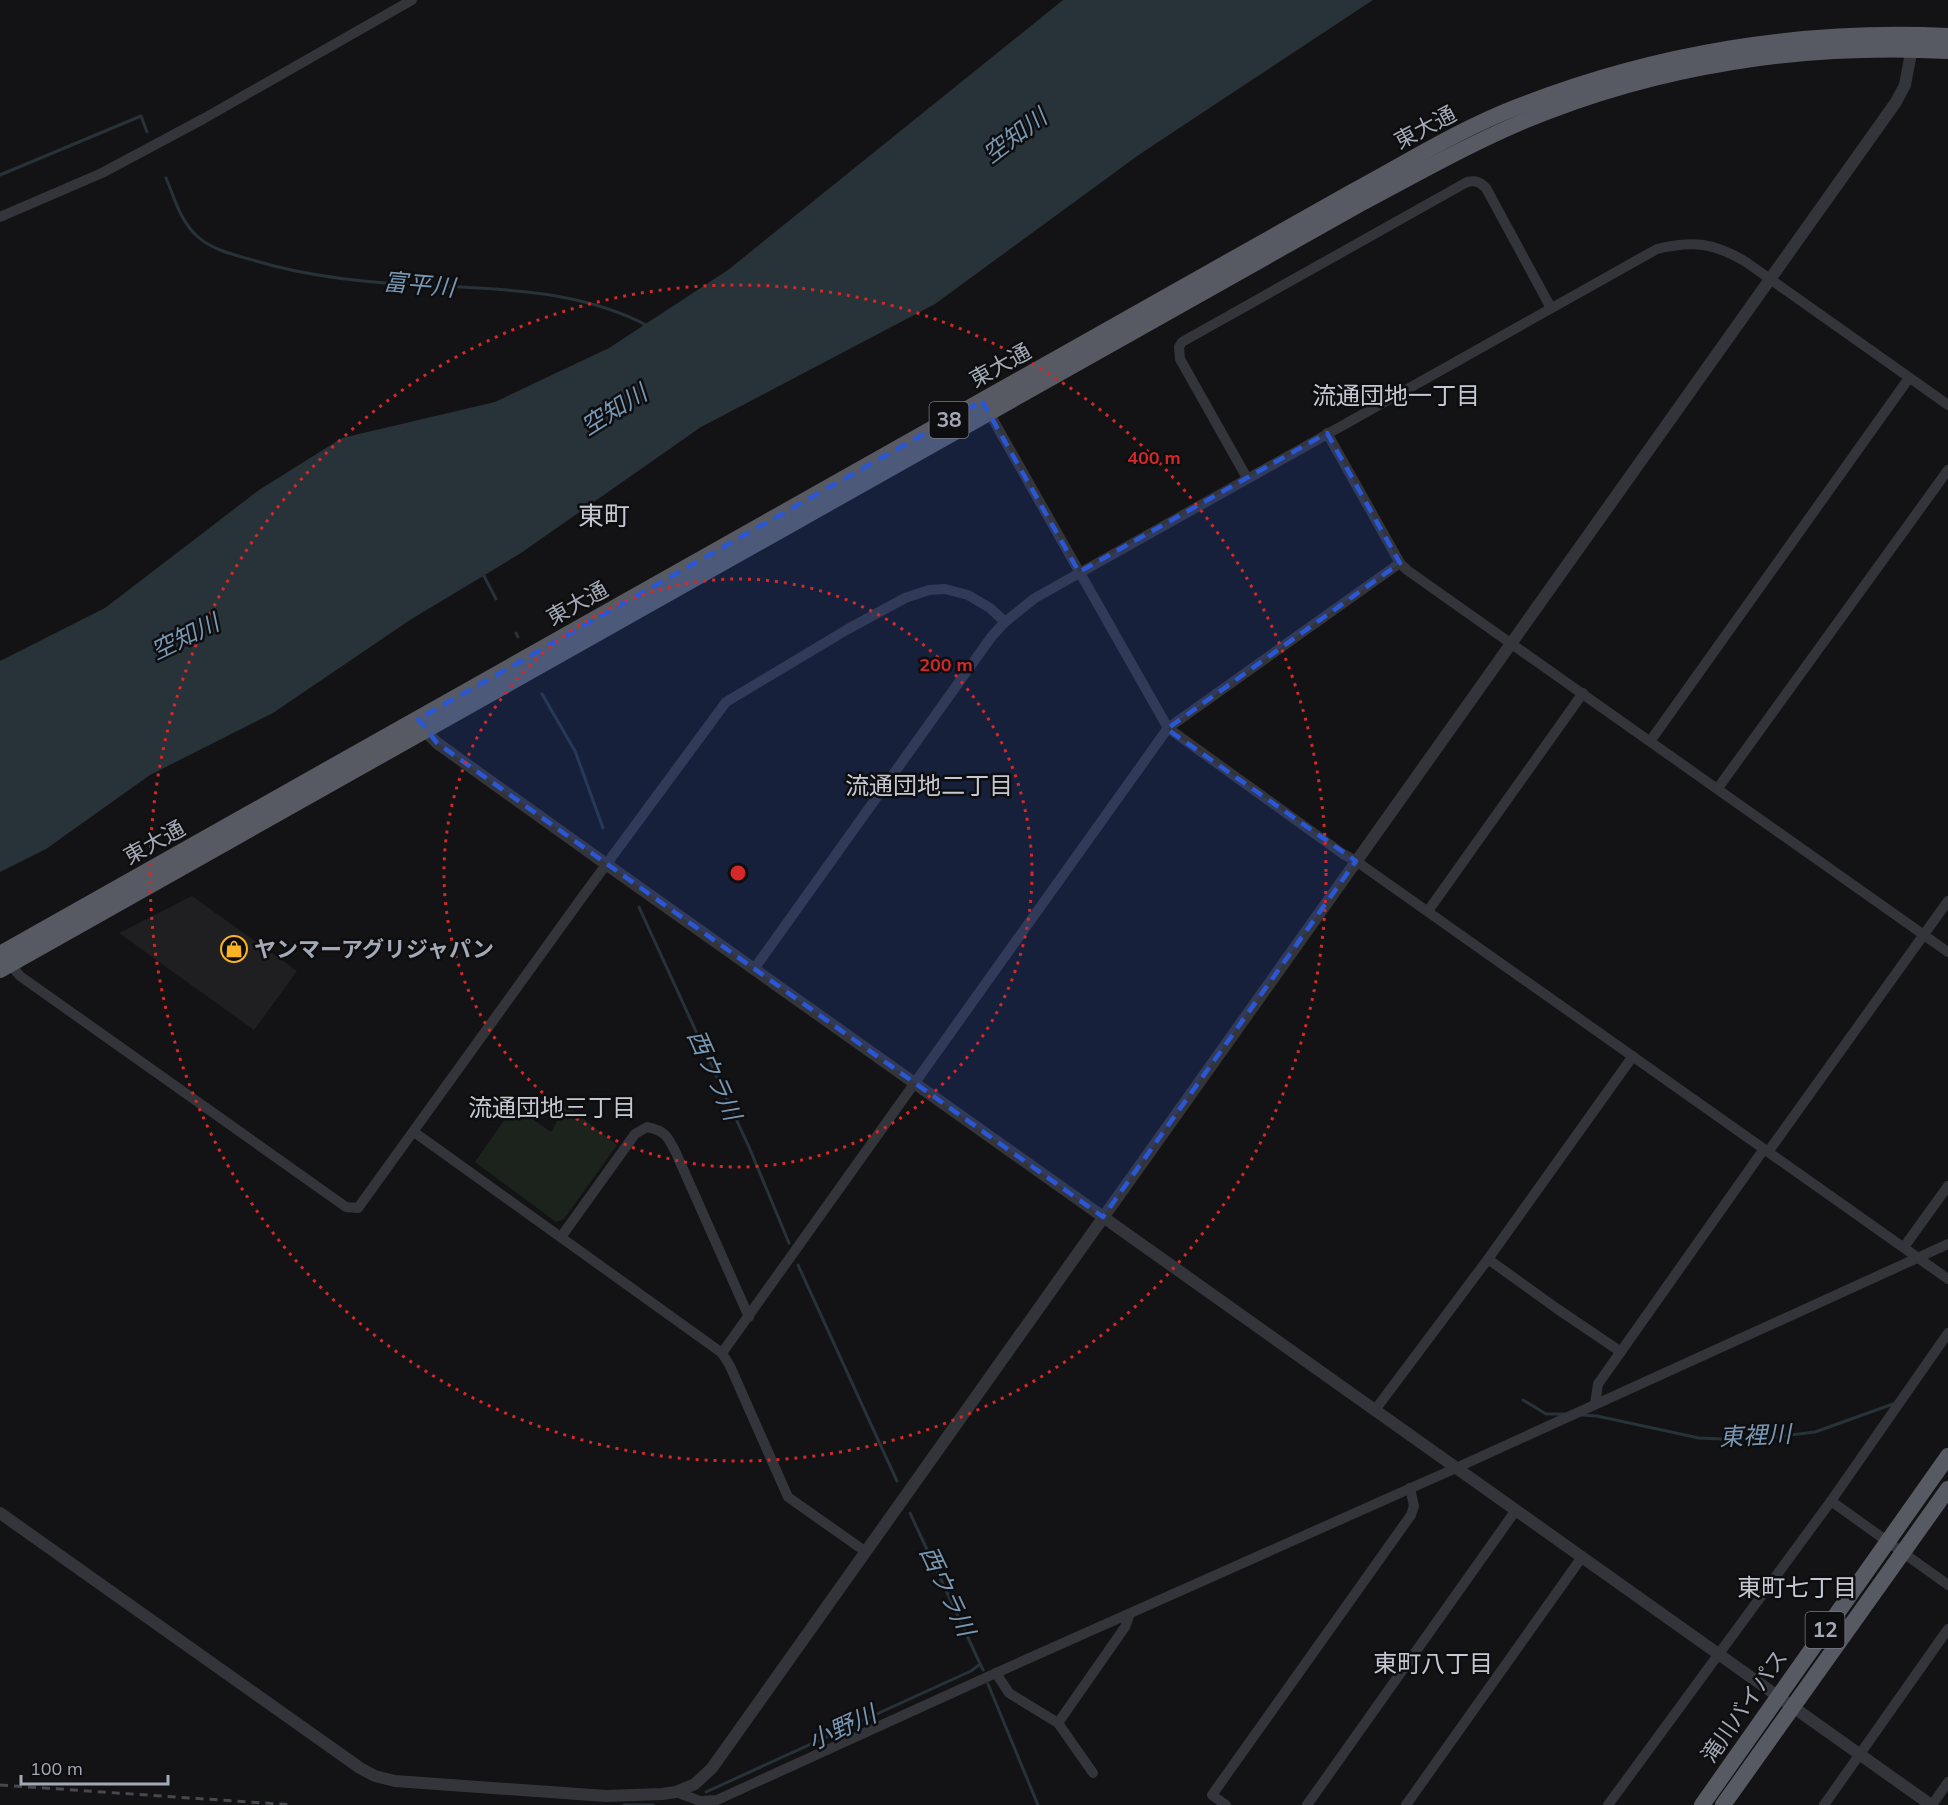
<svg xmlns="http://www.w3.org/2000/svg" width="1948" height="1805" viewBox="0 0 1948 1805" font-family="Mulish,'Noto Sans JP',sans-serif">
<rect width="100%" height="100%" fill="#131315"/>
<polygon fill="#1f1f22" points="192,896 297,971 254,1030 119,933"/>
<polygon fill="#1b231c" points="566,1105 617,1145 564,1219 556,1222 475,1162 514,1106 551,1132"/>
<polygon fill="#283239" points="1063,0 1373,0 1140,154 935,304 701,427 521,553 410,620 273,713 150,775 46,849 0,872 0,661 105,608 259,490 342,438 495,402 609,348 728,270"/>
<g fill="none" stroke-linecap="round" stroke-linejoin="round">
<g stroke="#283239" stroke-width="3">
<polyline points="0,175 141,116 147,132"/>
<path d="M166 178C175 199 180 221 198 237 214 251 236 255 256 261 303 275 351 281 400 284 483 289 573 286 648 326"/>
<polyline points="483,574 496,599"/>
<polyline points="516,633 518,637"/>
<polyline points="542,694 575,751 603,828"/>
<polyline points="639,907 749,1147 789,1243"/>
<polyline points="798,1265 897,1481"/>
<polyline points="1523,1400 1546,1414 1565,1414"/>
<polyline points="1581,1415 1597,1416 1699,1438 1749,1440 1815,1432 1893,1404"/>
<polyline points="910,1513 983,1670"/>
<polyline points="988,1684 1038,1805"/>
<polyline points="706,1792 971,1671 979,1665"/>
<polyline points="624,1805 653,1805"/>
</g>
<g stroke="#34353a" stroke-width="10">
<polyline points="0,217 102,173 203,119 412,0"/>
<polyline points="987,409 1168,728 1343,854 1356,861 1948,1279"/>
<polyline points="1327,433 1400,563 1407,570 1948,952"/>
<path d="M1247 478 1180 359 1179 347 1182 342 1467 182C1476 180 1480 182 1486 188L1551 308"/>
<polyline points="1651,740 1909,378"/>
<polyline points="1718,788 1948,470"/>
<polyline points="1428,911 1583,693"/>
<polyline points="7,960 20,976 346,1207 358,1208 583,896 726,702 848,629 905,598 929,590 945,589 968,595 990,608 1005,622"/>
<path d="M754 969 992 636 1005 622 1035 598 1657 249C1694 240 1714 243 1746 262L1948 405"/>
<polyline points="414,1132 722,1353 730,1366 788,1497 866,1552"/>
<polyline points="1768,1152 1948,901"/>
<path d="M561 1237 635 1134 647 1127C666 1131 668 1137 676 1153L749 1317"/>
<polyline points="1904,1247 1948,1186"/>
<polyline points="1488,1259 1556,1308 1621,1352"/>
<polyline points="722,1353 1168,728 1400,563"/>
<polyline points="1595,1404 1598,1384 1764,1149"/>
<polyline points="1375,1410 1488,1259 1633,1056"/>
<polyline points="1831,1501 1948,1585"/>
<polyline points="996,1673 1009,1693 1058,1723 1093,1773"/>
<polyline points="1058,1723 1125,1627 1130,1614"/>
<polyline points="676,1792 700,1801 717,1800 996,1673 1456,1468 1948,1244"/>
<polyline points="1226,1805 1212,1795 1411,1515 1414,1506 1410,1488"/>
<polyline points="1307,1805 1516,1510"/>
<polyline points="1406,1805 1582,1557"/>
<polyline points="1608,1805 1831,1501 1948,1333"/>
<polyline points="1824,1805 1948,1629"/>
<polyline points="1932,1805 1948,1782"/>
</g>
<g stroke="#34353a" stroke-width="12">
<polyline points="421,725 425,731 437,743 606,864 1931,1805"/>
<polyline points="0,1513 360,1768 375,1776 395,1781 606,1796 662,1794 676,1792 695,1784 712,1768 1896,102 1905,85 1913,42"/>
</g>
<g stroke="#575a62" stroke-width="16">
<path d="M0 954 1352 192C1406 163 1460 129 1517 107 1654 53 1801 29 1948 36"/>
<path d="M0 970 1358 205C1413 176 1467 145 1524 121 1657 65 1805 43 1948 51"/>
<polyline points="1702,1805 1948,1456"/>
<polyline points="1723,1805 1948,1489"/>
</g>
<polyline stroke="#46484f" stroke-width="3" stroke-dasharray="8 6" stroke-linecap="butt" points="0,1785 293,1805"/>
</g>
<path fill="#2a57d5" fill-opacity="0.2" stroke="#2a57d5" stroke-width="4.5" stroke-dasharray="12 8" stroke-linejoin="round" d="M982 401 1079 572 1327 433 1400 563 1167 729 1356 861 1103 1217 437 743 418 719Z"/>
<g fill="none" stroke="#d62828" stroke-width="3" stroke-dasharray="3 6">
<circle cx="738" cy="873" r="294"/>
<circle cx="738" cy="873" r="588"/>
</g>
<defs>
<symbol id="shop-ring" viewBox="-11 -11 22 22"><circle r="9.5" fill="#0e0e10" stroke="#fbb324" stroke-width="1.5"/><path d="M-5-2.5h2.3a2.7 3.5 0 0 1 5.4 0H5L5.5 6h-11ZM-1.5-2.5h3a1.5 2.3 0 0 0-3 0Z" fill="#fbb324"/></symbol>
</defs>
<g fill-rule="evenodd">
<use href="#shop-ring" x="219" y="934" width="30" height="30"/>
</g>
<g text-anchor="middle" stroke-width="5" stroke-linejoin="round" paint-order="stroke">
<g fill="#0e0e10" stroke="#777a84" stroke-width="1.5">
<rect x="929.5" y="402" width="39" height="36" rx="4.5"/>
<rect x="1805.5" y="1612" width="39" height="36" rx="4.5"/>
</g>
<g font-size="21" font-weight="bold" fill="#a4a9b6">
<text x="949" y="427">38</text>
<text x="1825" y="1637">12</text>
</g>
<g font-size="22" fill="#a4a9b6" stroke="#0e0e10">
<text transform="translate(1425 127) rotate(-28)" y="8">東大通</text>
<text transform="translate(1000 365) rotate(-29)" y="8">東大通</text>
<text transform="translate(577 603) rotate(-29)" y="8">東大通</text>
<text transform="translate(154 842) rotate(-29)" y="8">東大通</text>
<text transform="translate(1744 1706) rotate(-55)" y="8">滝川バイパス</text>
</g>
<g font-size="22" font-weight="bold" fill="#a4a9b6" stroke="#0e0e10" text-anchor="start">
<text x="254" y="957">ヤンマーアグリジャパン</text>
</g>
<g font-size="24" font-style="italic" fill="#7897b3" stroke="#0e0e10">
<text transform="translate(1015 136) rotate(-37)" y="8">空知川</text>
<text transform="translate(419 285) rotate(5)" y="8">富平川</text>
<text transform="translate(614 410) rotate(-32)" y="8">空知川</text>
<text transform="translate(185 637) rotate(-26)" y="8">空知川</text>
<text transform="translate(714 1075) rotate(66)" y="8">西ウラ川</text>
<text transform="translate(1755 1436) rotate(-3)" y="8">東裡川</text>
<text transform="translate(947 1591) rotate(65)" y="8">西ウラ川</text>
<text transform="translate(842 1728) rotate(-25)" y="8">小野川</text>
</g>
<g font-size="24" fill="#c5c8d2" stroke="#0e0e10">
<text x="1396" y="404">流通団地一丁目</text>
<text x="929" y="794">流通団地二丁目</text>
<text x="552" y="1116">流通団地三丁目</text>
<text x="1797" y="1596">東町七丁目</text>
<text x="1433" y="1672">東町八丁目</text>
</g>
<g font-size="26" fill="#c5c8d2" stroke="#0e0e10">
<text x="604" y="525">東町</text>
</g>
</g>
<circle cx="738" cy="873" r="9" fill="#d62828" stroke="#0e0e10" stroke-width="3"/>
<g font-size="18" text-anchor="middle" font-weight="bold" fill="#d62828" stroke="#0e0e10" stroke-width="5" stroke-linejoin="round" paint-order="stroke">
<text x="1154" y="464">400 m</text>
<text x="946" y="671">200 m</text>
</g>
<path d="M21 1775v9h147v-9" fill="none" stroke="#a4a9b6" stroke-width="3"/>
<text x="30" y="1775" font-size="18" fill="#a4a9b6" stroke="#0e0e10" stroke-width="4.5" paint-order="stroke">100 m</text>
</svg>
